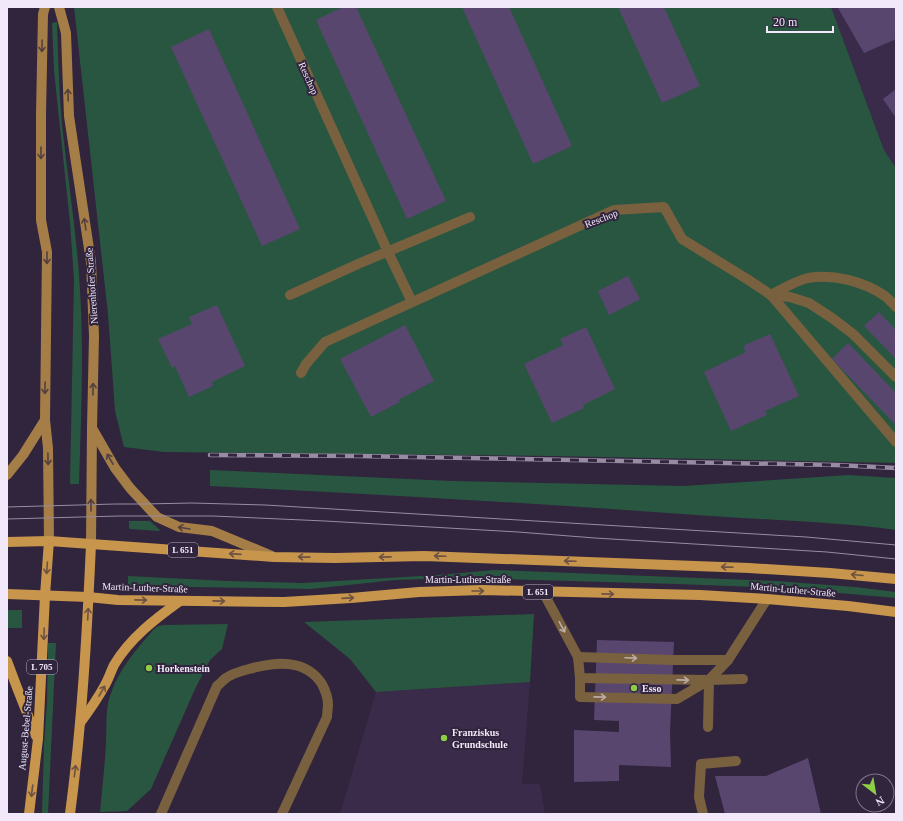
<svg xmlns="http://www.w3.org/2000/svg" width="903" height="821" viewBox="0 0 903 821" font-family="Georgia,serif">
<rect width="100%" height="100%" fill="#31243d"/>
<g fill="#3b2b4b">
<polygon points="831,7 896,7 896,168 884,150"/>
<polygon points="530,682 522,784 540,784 545,814 340,814 376,692"/>
</g>
<g fill="#295640">
<polygon points="74,7 831,7 884,150 896,168 896,463 552,456 164,452 124,447 115,411 108,314"/>
<path d="M57 22C58 56 59 91 62 125 68 180 77 235 80 290 84 355 81 420 79 484H70L74 279 70 223 54 71 52 23Z"/>
<path d="M210 470 452 481 683 486 849 475 896 478V530C830 521 763 520 696 515 534 503 372 494 210 486Z"/>
<polygon points="129,521 150,521 160,530 159,531 130,529 129,528"/>
<polygon points="494,570 776,581 855,587 896,592 896,598 782,588 676,584 459,578 395,580 311,589 128,586 128,576 228,581 303,583 438,575"/>
<rect x="7" y="610" width="15" height="18"/>
<polygon points="534,614 530,682 376,692 350,659 304,622"/>
<path d="M228 624 222 649 210 660 195 689 151 789 127 811 100 812C102 789 105 766 106 742 107 728 105 710 110 696 118 670 136 650 153 630L158 626 164 625Z"/>
<polygon points="48,643 56,643 48,814 42,814 44,745 47,702"/>
</g>
<g fill="#59466f">
<polygon points="343,7 356,7 446,201 407,219 316,20"/>
<polygon points="462,7 509,7 572,146 533,164"/>
<polygon points="618,7 664,7 700,86 662,103"/>
<polygon points="839,7 896,7 896,39 864,53 838,8"/>
<polygon points="209,29 300,229 262,246 171,47"/>
<polygon points="896,89 896,118 883,99"/>
<polygon points="628,276 640,299 609,315 598,291"/>
<polygon points="217,305 245,366 212,382 213,386 189,397 175,366 172,368 158,339 192,324 189,317"/>
<polygon points="879,312 896,330 896,359 864,326"/>
<polygon points="405,325 434,381 398,400 400,402 371,417 340,359"/>
<polygon points="586,327 615,389 583,405 584,408 552,423 524,364 563,345 560,339"/>
<polygon points="770,334 799,396 765,411 767,415 731,431 704,372 746,352 743,346"/>
<polygon points="848,343 896,393 896,425 832,359"/>
<polygon points="597,640 674,642 670,733 671,767 619,765 619,781 574,782 574,730 619,732 619,721 594,720"/>
<polygon points="808,758 821,814 725,814 715,776 766,776"/>
</g>
<g fill="none" stroke-linecap="round" stroke-linejoin="round">
<g stroke="#79613f" stroke-width="10">
<polyline points="290,295 358,264 470,217"/>
<polyline points="771,295 896,442"/>
<polyline points="771,295 790,297 809,303 832,318 853,334 896,377"/>
<path d="M771 295C782 289 795 281 808 278 834 274 863 281 885 296 889 299 893 304 896 307"/>
<polyline points="543,592 578,657 580,678 709,680 728,660 767,599"/>
<polyline points="578,657 673,660 728,660"/>
<polyline points="580,678 580,697 677,699 709,680"/>
<polyline points="708,727 709,680 743,679"/>
<path d="M161 814 217 686C220 684 223 680 226 678 233 673 241 671 249 669 275 662 305 658 322 684 325 690 328 697 328 704 328 708 327 713 327 717L282 814"/>
<polyline points="703,814 699,797 701,764 736,761"/>
</g>
<g stroke="#79613f" stroke-width="10">
<polyline points="277,7 388,252 412,302"/>
<polyline points="301,373 306,364 325,342 614,210 664,207 682,239 747,279 771,295"/>
</g>
<g stroke="#a57e47" stroke-width="10">
<polyline points="45,7 43,14 41,114 41,220 47,252 45,420 48,448 49,541"/>
<polyline points="59,7 66,33 69,116 91,262 94,336 92,428 91,544"/>
<polyline points="92,428 115,468 130,488 157,517 179,527 212,531 272,556"/>
<polyline points="7,475 23,455 45,420"/>
</g>
<g stroke="#c7954b" stroke-width="10">
<polyline points="7,542 49,541 274,557 335,558 424,556 749,568 830,573 896,579"/>
<polyline points="7,594 88,597 118,600 284,602 351,598 419,592 482,590 700,595 767,599 848,606 896,612"/>
<polyline points="7,661 16,685 36,736"/>
<path d="M80 723C89 711 98 698 105 685 109 678 111 671 114 665 130 638 155 619 180 601"/>
<polyline points="29,814 38,739 45,595 49,541"/>
<path d="M70 814C82 724 87 634 91 544"/>
</g>
<g stroke="#978ca1" stroke-width="1">
<polyline points="7,507 115,504 144,504 192,503 265,505 806,537 896,545"/>
<polyline points="7,519 119,516 213,516 325,521 518,532 595,538 827,552 896,559"/>
</g>
<defs>
<polyline id="rail" points="210,455 359,456 837,465 896,468"/>
</defs>
<use href="#rail" stroke="#978ca1" stroke-width="4.5"/>
<use href="#rail" stroke="#31243d" stroke-width="3" stroke-dasharray="9" stroke-linecap="butt"/>
</g>
<defs><path id="oneway-shaft" d="M-6 0H5M1.5-3L5.5 0L1.5 3" fill="none" stroke-width="1.6" stroke-linecap="round" stroke-linejoin="round"/></defs>
<g stroke="#543f40">
<use href="#oneway-shaft" transform="translate(42 46) rotate(91)"/>
<use href="#oneway-shaft" transform="translate(68 95) rotate(-92)"/>
<use href="#oneway-shaft" transform="translate(41 153) rotate(90)"/>
<use href="#oneway-shaft" transform="translate(85 224) rotate(-99)"/>
<use href="#oneway-shaft" transform="translate(47 258) rotate(90)"/>
<use href="#oneway-shaft" transform="translate(45 388) rotate(91)"/>
<use href="#oneway-shaft" transform="translate(93 389) rotate(-89)"/>
<use href="#oneway-shaft" transform="translate(48 459) rotate(89)"/>
<use href="#oneway-shaft" transform="translate(110 459) rotate(-120)"/>
<use href="#oneway-shaft" transform="translate(91 505) rotate(-90)"/>
<use href="#oneway-shaft" transform="translate(184 528) rotate(-171)"/>
</g>
<g stroke="#6d5143">
<use href="#oneway-shaft" transform="translate(235 554) rotate(-176)"/>
<use href="#oneway-shaft" transform="translate(440 556) rotate(-178)"/>
<use href="#oneway-shaft" transform="translate(304 557) rotate(-179)"/>
<use href="#oneway-shaft" transform="translate(385 557) rotate(179)"/>
<use href="#oneway-shaft" transform="translate(570 561) rotate(-178)"/>
<use href="#oneway-shaft" transform="translate(727 567) rotate(-178)"/>
<use href="#oneway-shaft" transform="translate(47 568) rotate(94)"/>
<use href="#oneway-shaft" transform="translate(857 575) rotate(-175)"/>
<use href="#oneway-shaft" transform="translate(478 591)"/>
<use href="#oneway-shaft" transform="translate(608 594) rotate(1)"/>
<use href="#oneway-shaft" transform="translate(348 598) rotate(-4)"/>
<use href="#oneway-shaft" transform="translate(141 600) rotate(1)"/>
<use href="#oneway-shaft" transform="translate(219 601) rotate(1)"/>
<use href="#oneway-shaft" transform="translate(88 614) rotate(-87)"/>
<use href="#oneway-shaft" transform="translate(44 634) rotate(92)"/>
<use href="#oneway-shaft" transform="translate(102 691) rotate(-60)"/>
<use href="#oneway-shaft" transform="translate(75 771) rotate(-83)"/>
<use href="#oneway-shaft" transform="translate(32 791) rotate(97)"/>
</g>
<g stroke="#bbaca6">
<use href="#oneway-shaft" transform="translate(562 627) rotate(62)"/>
<use href="#oneway-shaft" transform="translate(631 658) rotate(2)"/>
<use href="#oneway-shaft" transform="translate(683 680) rotate(1)"/>
<use href="#oneway-shaft" transform="translate(600 697) rotate(1)"/>
</g>
<g fill="#8cce45" stroke="#31243d" stroke-width="1.5">
<circle cx="149" cy="668" r="4"/>
<circle cx="634" cy="688" r="4"/>
<circle cx="444" cy="738" r="4"/>
</g>
<g text-anchor="middle" stroke-width="4" stroke-linejoin="round" paint-order="stroke">
<g fill="#31243d" stroke="#b7aec1" stroke-width="1">
<rect x="168" y="543" width="30" height="14" rx="3"/>
<rect x="523" y="585" width="30" height="14" rx="3"/>
<rect x="27" y="660" width="30" height="14" rx="3"/>
</g>
<g font-size="9" font-weight="bold" fill="#f1e9fa">
<text x="183" y="553">L 651</text>
<text x="538" y="595">L 651</text>
<text x="42" y="670">L 705</text>
</g>
<g font-size="10" fill="#f1e9fa" stroke="#31243d">
<text transform="translate(309 78) rotate(66)" y="4">Reschop</text>
<text transform="translate(601 218) rotate(-21)" y="4">Reschop</text>
<text transform="translate(91 286) rotate(-94)" y="4">Nierenhofer Straße</text>
<text x="468" y="583">Martin-Luther-Straße</text>
<text transform="translate(145 587) rotate(2)" y="4">Martin-Luther-Straße</text>
<text transform="translate(793 589) rotate(5)" y="4">Martin-Luther-Straße</text>
<text transform="translate(25 728) rotate(-85)" y="4">August-Bebel-Straße</text>
</g>
<g font-size="10" font-weight="bold" fill="#f1e9fa" stroke="#31243d" text-anchor="start">
<text x="157" y="672">Horkenstein</text>
<text x="642" y="692">Esso</text>
<text x="452" y="736">Franziskus<tspan x="452" dy="12">Grundschule</tspan></text>
</g>
</g>
<rect width="903" height="821" fill="none" stroke="#f1e9fa" stroke-width="16"/>
<g transform="translate(875 793) rotate(149)"><circle r="19" fill="#31243d" stroke="#7e7389"/>
<path d="M0-3L7 15L0 10L-7 15Z" fill="#8cce45"/>
<text y="-6" font-size="11" font-weight="bold" text-anchor="middle" fill="#f1e9fa">N</text>
</g>
<path d="M767 26v6h66v-6" fill="none" stroke="#f1e9fa" stroke-width="2"/>
<text x="773" y="26" font-size="12" fill="#f1e9fa" stroke="#31243d" stroke-width="3" paint-order="stroke">20 m</text>
</svg>
